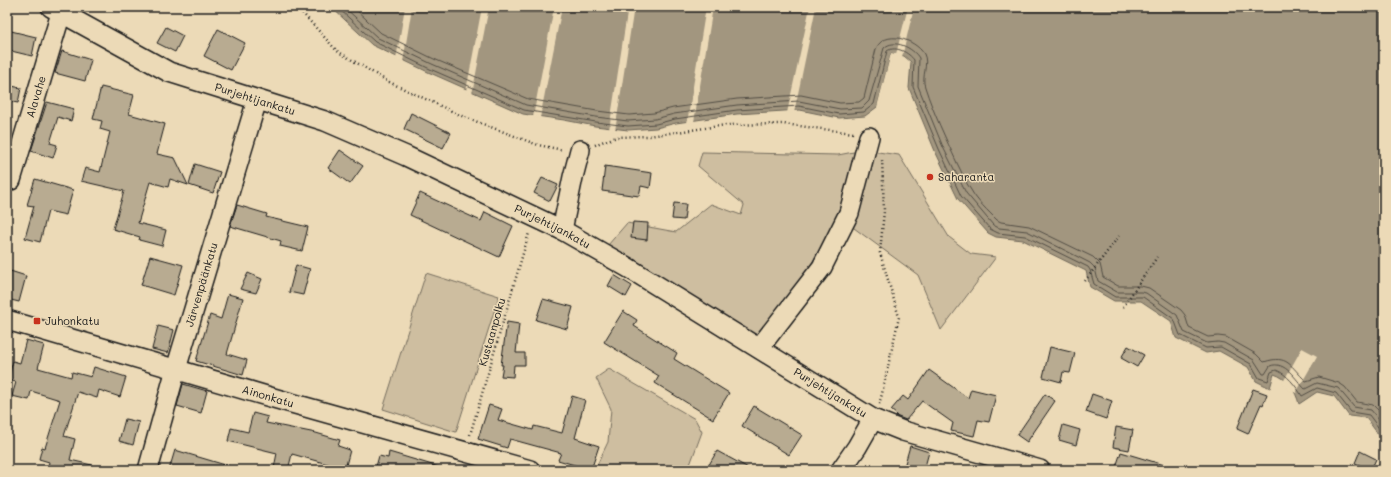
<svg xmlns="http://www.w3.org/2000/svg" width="1391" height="477" viewBox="0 0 1391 477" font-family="Mali,sans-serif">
<rect width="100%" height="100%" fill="#ecdab7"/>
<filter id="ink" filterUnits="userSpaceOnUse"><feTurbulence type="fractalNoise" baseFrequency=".025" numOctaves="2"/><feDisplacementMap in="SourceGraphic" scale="8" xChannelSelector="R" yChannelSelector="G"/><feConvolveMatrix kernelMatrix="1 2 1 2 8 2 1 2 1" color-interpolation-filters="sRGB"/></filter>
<g filter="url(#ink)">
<g fill="#cebea0" stroke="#756d5e">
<polygon points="864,150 899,155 949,237 971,254 996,257 941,330 918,275 839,217 806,273 757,336 608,245 627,223 676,232 711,204 741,215 744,205 698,166 702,152 838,155"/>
<polygon points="426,273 499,296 456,432 383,409"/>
<polygon points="609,369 695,419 702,432 688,470 601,470 597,465 608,442 611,409 596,378"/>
</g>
<path fill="#a2967f" stroke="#6c6557" d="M331 7H1384V442L1366 418 1349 416 1334 396 1317 392 1299 404C1296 391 1287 378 1274 374L1270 388 1256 381 1248 367 1219 351 1206 353 1176 338 1171 321 1141 301H1114L1090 287 1086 271 1023 240 996 237 988 233 958 199 935 151 909 88 911 62 904 56 891 53 877 107 865 116 839 118 800 110 737 114 676 123 656 128 628 130 595 126 564 120 523 114 428 72 372 45Z"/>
<g fill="#ecdab7">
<polygon points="405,7 412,7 403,62 396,59"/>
<polygon points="482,7 489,7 472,94 466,91"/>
<polygon points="554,7 562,7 540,118 533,117"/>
<polygon points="628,7 634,7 615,131 609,130"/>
<polygon points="706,7 713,7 694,122 687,123"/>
<polygon points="810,7 816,7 794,113 787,113"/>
<polygon points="908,7 914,7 902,57 892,55 879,107 877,107 891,53 896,54"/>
<polygon points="1302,348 1317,356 1296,393 1290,390 1283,382"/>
</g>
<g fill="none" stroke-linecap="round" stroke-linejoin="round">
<g stroke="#524d44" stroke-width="1">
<path d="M337 7 375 42 430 69 524 110 596 122 628 126 656 124 675 119 737 110 799 106 839 114 864 112 874 104 887 51C896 45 909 53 914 60L913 87 939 149 961 196 990 229 998 233 1025 236 1088 267 1090 270 1094 284 1115 297H1143L1174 319 1180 335 1206 348 1221 347 1251 364 1259 378 1268 381 1271 372 1276 370C1287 374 1296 386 1302 396L1317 388 1336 393 1351 412 1369 415 1384 435"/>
<path d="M344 7 378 38 432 64 526 105 596 117 628 121 655 119 674 114 737 105 799 101 840 109 862 108 869 101 884 48C894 38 913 48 919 58L918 86 943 147 966 193 993 225 999 228 1027 231 1090 263 1095 268 1098 281 1117 292H1141L1146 293 1177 315 1184 332 1207 343 1218 342 1224 343 1254 360 1263 374H1265L1270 366C1285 360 1296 380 1305 389L1317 383 1338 388 1354 407 1371 410 1384 426"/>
<path d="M353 7 381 33 434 59 528 99 597 111 629 115 654 113 673 108 737 99 801 95 840 103 859 102 864 98 876 49C884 29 915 39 924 54 929 64 921 77 925 87 933 112 946 139 957 163 962 172 965 182 971 190 977 201 988 211 997 220L1001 222 1029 226 1093 257 1100 264 1103 277 1118 286H1141L1149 288 1181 310 1185 315 1189 328 1208 337 1218 336 1226 337 1256 354 1264 362C1288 354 1290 366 1306 381L1319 377 1339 383 1345 387 1357 402 1373 405 1384 416"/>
</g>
</g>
<g fill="#b8ab91" stroke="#1c1c1c">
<polygon points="166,27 183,36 175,52 157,43"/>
<polygon points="218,29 245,43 231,70 204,56"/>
<polygon points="7,30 36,37 32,56 7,50"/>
<polygon points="62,51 91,60 85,81 55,73"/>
<polygon points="7,85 21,88 18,103 7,101"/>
<polygon points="101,87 134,95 129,114 165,124 157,154 175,158 188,185 170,179 168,187 150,182 138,223 166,230 162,246 139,240 140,237 113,229 124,191 81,181 85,168 100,172 110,132 100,129 102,121 93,119"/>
<polygon points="47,102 74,109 71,121 58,117 50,143 57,145 53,158 31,151"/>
<polygon points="411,113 451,133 443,148 404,129"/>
<polygon points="340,150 363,166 350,184 328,168"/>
<polygon points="195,164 220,172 213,193 189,185"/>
<polygon points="605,166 652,173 650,188 641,186 639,196 602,191"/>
<polygon points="542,178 558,185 550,201 534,193"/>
<polygon points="35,179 73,190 66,215 48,211 40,242 25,238 34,206 27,205"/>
<polygon points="420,193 481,221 485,212 513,226 499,257 410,215"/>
<polygon points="674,203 686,204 684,220 672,219"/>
<polygon points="237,205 267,214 266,217 308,227 302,251 280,246 281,241 230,226"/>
<polygon points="633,222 648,223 647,240 631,238"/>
<polygon points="150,256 183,265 174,295 141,285"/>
<polygon points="296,265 310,269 303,295 289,292"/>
<polygon points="7,270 26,276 19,302 7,299"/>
<polygon points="248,273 262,279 256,293 240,289"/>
<polygon points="614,275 632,286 626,297 608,286"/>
<polygon points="228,294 243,298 227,354 247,360 243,375 196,361 210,315 221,319"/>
<polygon points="543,299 573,307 567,329 536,320"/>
<polygon points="623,311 637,320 634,326 677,353 674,359 729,393 713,419 655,383 659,376 604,342"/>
<polygon points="507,322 519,324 516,353 525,353 525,365 514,365 513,377 501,376 503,365 501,365"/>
<polygon points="158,326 174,330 168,353 152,349"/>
<polygon points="26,340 44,345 38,368 71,377 72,372 91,377 94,367 126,377 120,397 99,390 97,398 78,392 64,436 75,439 70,460 92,465 92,470 59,470 48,467 49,462 39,459 42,447 45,448 60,400 31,391 29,400 12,396 16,382 8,380 13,361 20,363"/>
<polygon points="1128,346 1144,355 1137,367 1121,358"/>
<polygon points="1050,347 1075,353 1070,373 1063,372 1061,382 1043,377"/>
<polygon points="929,370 968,398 971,389 996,395 989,422 978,420 974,436 951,431 953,423 922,401 906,420 896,416 897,415 891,410 903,396 908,400"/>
<polygon points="183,384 207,391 201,413 177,406"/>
<polygon points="1253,389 1267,394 1263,405 1261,404 1248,434 1237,429"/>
<polygon points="1045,394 1055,401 1027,442 1017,435"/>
<polygon points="1092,394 1112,401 1106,419 1086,412"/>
<polygon points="572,396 585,400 575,438 599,446 591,470 558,460 561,453 510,439 507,448 478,439 489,405 502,409 498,420 533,430 534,426 562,433"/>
<polygon points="754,406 802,435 789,455 742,426"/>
<polygon points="253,413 268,417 266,423 316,433 340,440 338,446 350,450 345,469 292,454 288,470 274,468 277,453 228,441 231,428 248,432"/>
<polygon points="125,419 139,422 133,445 119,441"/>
<polygon points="1063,425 1080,430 1076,445 1059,440"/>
<polygon points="1116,427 1133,430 1129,450 1113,447"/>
<polygon points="910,446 929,452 924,470 917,470 904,467"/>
<polygon points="175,450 232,467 232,470 169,470"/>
<polygon points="717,451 752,470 706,470"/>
<polygon points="1360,451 1376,459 1371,470 1355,463"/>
<polygon points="389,452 439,467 438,470 375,470 379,456 388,458"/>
<polygon points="1121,452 1171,467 1170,470 1115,470"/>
</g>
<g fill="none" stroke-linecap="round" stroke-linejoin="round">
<defs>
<g id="minor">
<path id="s1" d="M51 7 169 72 325 121 406 156 562 230 627 267 873 419 903 431 1040 470"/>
<path id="s2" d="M11 180 61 13"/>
<polyline points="562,230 573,177 580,150"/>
<path id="s3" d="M7 320 277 399 530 470"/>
<polyline points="759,348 822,267 849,213 869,137"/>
<path id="s4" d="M148 470 176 369 257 100"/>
<polyline points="841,470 857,447 873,419"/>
</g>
</defs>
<use href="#minor" stroke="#1c1c1c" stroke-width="22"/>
<g stroke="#1c1c1c" stroke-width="2.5" stroke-dasharray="1 3" stroke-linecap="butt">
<polyline points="297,7 337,51 387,81 462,116 538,145 563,150"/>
<polyline points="595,145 604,141 617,137 649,136 726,125 783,124 854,133"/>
<polyline points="1085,281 1119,236"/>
<polyline points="1123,307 1157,257"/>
<polyline points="879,404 881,398 899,317 880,253 884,211 882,158"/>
<polyline points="470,435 529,233"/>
</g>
<use href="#minor" stroke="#ecdab7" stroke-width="19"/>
</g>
</g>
<g fill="#c8321e" stroke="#ecdab7" stroke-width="1.5">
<circle cx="930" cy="177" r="4"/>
<rect x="33" y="317" width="8" height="8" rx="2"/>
</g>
<g text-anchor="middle" stroke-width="3" stroke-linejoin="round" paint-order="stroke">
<g font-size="11" fill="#1c1c1c" stroke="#ecdab7">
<text dy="4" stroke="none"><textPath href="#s2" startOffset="87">Alavahe</textPath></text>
<text dy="4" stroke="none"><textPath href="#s1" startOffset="225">Purjehtijankatu</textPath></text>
<text dy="4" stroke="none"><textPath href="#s1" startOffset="549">Purjehtijankatu</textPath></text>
<text dy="4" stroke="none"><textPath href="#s4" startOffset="193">Järvenpäänkatu</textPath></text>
<text transform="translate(492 332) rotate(-74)" y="4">Kustaanpolku</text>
<text dy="4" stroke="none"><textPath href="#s1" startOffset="873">Purjehtijankatu</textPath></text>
<text dy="4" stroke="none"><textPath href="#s3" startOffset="272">Ainonkatu</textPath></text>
</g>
<g font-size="11" fill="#1c1c1c" stroke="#ecdab7" text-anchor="start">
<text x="938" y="181">Saharanta</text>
<text x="45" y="325">Juhonkatu</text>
</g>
</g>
<rect width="1391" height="477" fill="none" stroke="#ecdab7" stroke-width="24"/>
<rect x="12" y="12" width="1367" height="453" fill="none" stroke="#1c1c1c" stroke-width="1.5" filter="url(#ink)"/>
</svg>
